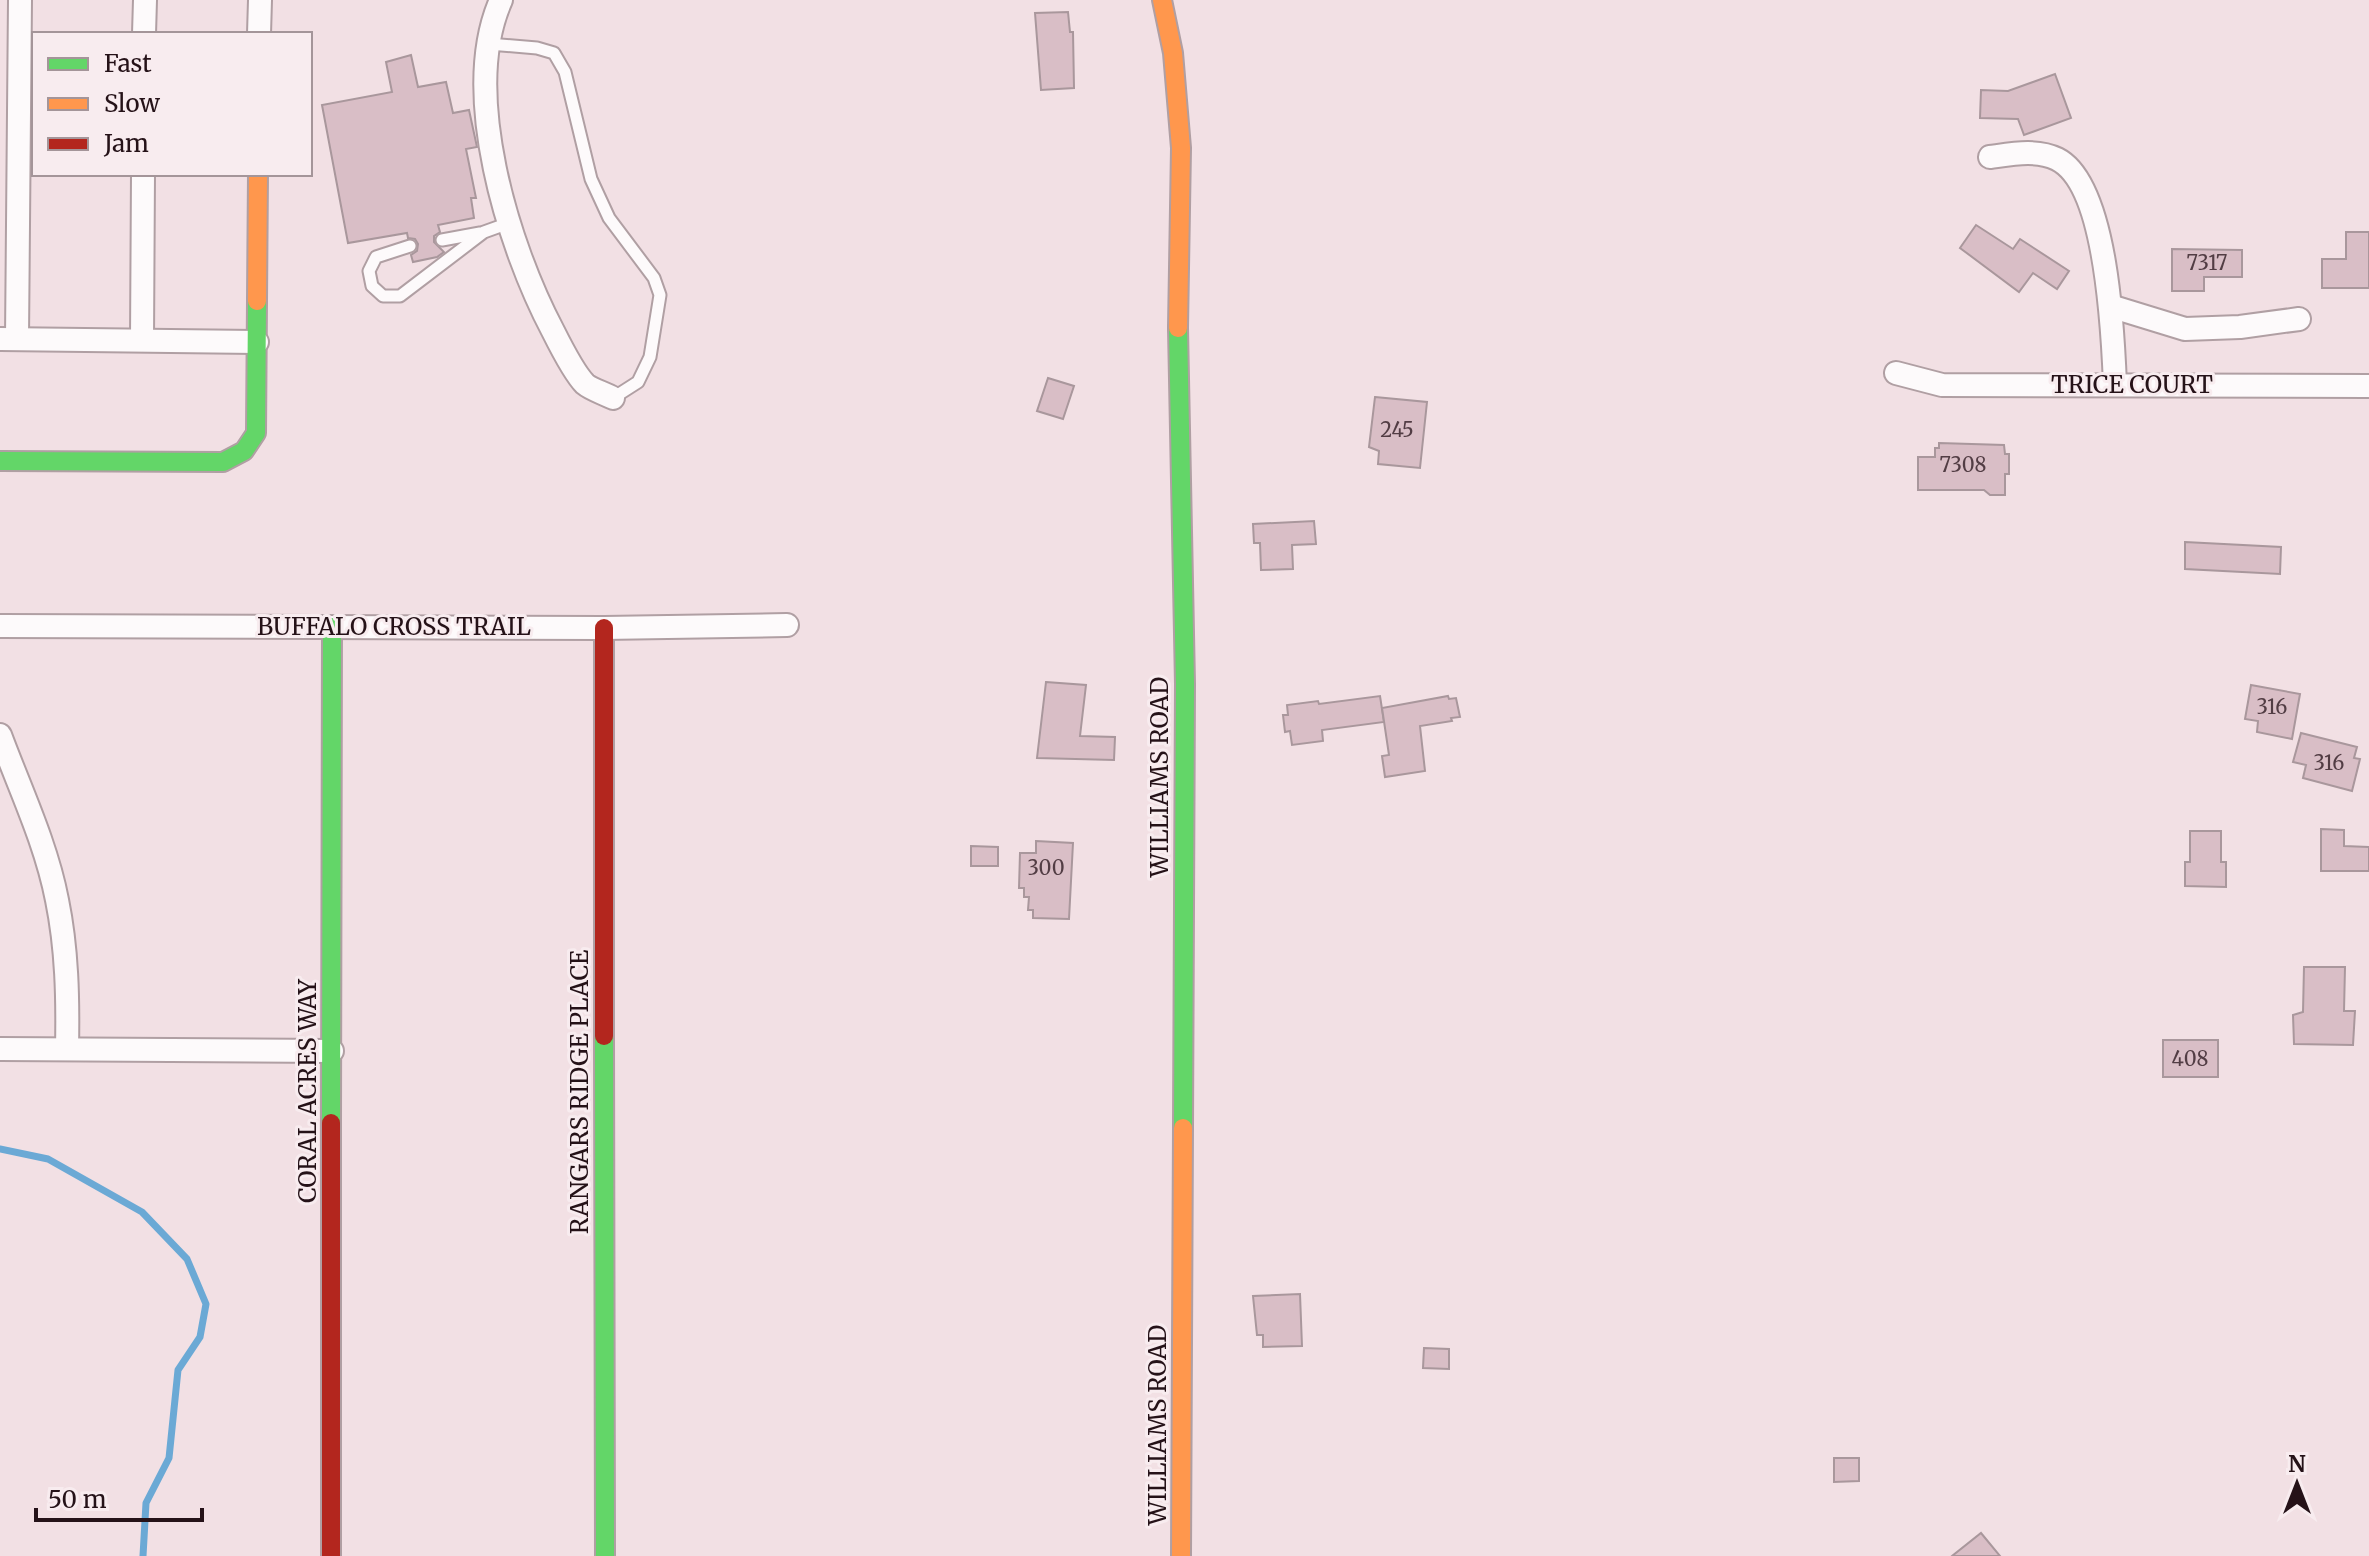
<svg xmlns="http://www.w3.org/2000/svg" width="2369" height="1556" viewBox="0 0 2369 1556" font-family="Merriweather,serif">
<rect width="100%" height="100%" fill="#f2e0e4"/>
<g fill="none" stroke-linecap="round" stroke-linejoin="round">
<polyline stroke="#6ba9d5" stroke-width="7" points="0,1149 48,1159 142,1212 187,1259 206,1304 200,1337 178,1370 169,1458 146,1503 143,1556"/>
</g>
<g fill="#d9bec6" stroke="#a9979c" stroke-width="2">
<polygon points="1068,12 1070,32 1073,32 1074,88 1041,90 1035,13"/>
<polygon points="411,55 418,87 446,82 453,113 469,110 477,147 466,149 476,198 471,198 474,218 438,225 440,232 434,236 434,242 444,252 437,257 413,262 411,255 417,251 418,244 415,239 408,238 407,233 348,243 322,105 392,92 386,62"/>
<polygon points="2055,74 2071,118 2024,135 2018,119 1980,118 1981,90 2008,91"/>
<polygon points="1976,225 2013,249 2020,239 2069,271 2057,289 2033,273 2019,292 1960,248"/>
<polygon points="2346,232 2369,232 2369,288 2322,288 2322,259 2346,259"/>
<polygon points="2172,249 2242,250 2242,277 2204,277 2204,291 2172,291"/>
<polygon points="1048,378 1074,386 1063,419 1037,411"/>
<polygon points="1375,397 1427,402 1420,468 1378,464 1379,451 1369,447"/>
<polygon points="1939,443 2004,445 2005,454 2009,454 2009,474 2005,474 2005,495 1990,495 1984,490 1918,490 1918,457 1935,457 1935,448 1939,448"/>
<polygon points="1314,521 1316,544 1292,545 1293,569 1261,570 1260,543 1254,543 1253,524"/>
<polygon points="2185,542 2281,547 2280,574 2185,569"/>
<polygon points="1046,682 1086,685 1080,736 1115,737 1114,760 1037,758"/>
<polygon points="2251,685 2300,694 2292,739 2257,732 2258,721 2245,719"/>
<polygon points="1380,696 1384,722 1322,730 1323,741 1292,745 1290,731 1285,732 1283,715 1288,715 1287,705 1318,701 1319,704"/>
<polygon points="1448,696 1449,699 1456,698 1460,717 1451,718 1452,721 1420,726 1425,771 1385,777 1382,756 1389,755 1382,708"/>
<polygon points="2301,733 2357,747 2354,758 2360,759 2352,791 2303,778 2306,765 2293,762"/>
<polygon points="2321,829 2344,830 2344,846 2369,847 2369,871 2321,871"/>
<polygon points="2190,831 2221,831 2221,862 2226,862 2226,887 2185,886 2185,862 2190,862"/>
<polygon points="1036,841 1073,843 1069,919 1033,918 1033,910 1028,910 1029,897 1024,897 1024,888 1019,888 1020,853 1036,853"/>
<polygon points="971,846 998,847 998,866 971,866"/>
<polygon points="2304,967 2345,967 2344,1011 2355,1011 2353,1045 2294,1044 2293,1015 2303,1012"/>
<rect x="2163" y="1040" width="55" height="37"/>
<polygon points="1300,1294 1302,1346 1263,1347 1263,1335 1257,1335 1253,1296"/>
<polygon points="1424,1348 1449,1349 1449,1369 1423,1368"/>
<polygon points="1834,1458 1859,1458 1859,1481 1834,1482"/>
<polygon points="1981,1533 2000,1556 1952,1556"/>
</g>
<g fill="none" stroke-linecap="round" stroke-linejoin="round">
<defs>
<g id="lane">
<polyline points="489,44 537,48 554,53 565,72 591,179 609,218 654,278 660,295 650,357 638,382 613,398"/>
<polyline points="442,240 480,233"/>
<polyline points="410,246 376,257 369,271 372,286 383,296 400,296 484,232 509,223"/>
</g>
<g id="street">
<path d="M501 0C460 92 508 246 553 331 560 345 574 373 585 384 592 390 604 393 613 398"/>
<polyline points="144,34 145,0"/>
<polyline points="259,34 260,0"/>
<path d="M1990 157C2012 154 2037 149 2057 159 2107 184 2113 334 2115 385"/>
<polyline points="2110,306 2185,329 2240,327 2299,319"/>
<polyline points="17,338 20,0"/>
<polyline points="0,339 257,342"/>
<polyline points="142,339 143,174"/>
<polyline points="1896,373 1942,385 2369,386"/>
<polyline points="0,626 604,628 787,625"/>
<path d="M0 735C20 789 46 843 57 900 67 949 68 998 67 1049"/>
<polyline points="0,1049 332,1051"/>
</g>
<g id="fast">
<polyline points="1178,328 1185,684 1183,1128"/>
<polyline points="0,461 223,462 244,451 256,433 257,301"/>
<polyline points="604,1036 605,1556"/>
<polyline points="331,1123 332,627"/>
</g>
<g id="slow">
<polyline points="1162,0 1173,53 1181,148 1178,328"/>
<polyline points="257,301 258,174"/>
<polyline points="1181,1556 1183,1128"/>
</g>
<g id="jam">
<polyline points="604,628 604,1036"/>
<polyline points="331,1556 331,1123"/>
</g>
</defs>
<use href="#lane" stroke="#b09fa3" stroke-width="15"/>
<use href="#street" stroke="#b09fa3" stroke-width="26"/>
<use href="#fast" stroke="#b09fa3" stroke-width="22"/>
<use href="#slow" stroke="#b09fa3" stroke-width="22"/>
<use href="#jam" stroke="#b09fa3" stroke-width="22"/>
<use href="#lane" stroke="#fdfafb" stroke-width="11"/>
<use href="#street" stroke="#fdfafb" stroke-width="22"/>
<use href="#fast" stroke="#63d668" stroke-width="18"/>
<use href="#slow" stroke="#ff974d" stroke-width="18"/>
<use href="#jam" stroke="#b3261e" stroke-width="18"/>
</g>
<g text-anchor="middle" stroke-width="6" stroke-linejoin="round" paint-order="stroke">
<g font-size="20" fill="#523d44">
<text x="2207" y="270">7317</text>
<text x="1397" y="437">245</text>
<text x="1963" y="472">7308</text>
<text x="2272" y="714">316</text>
<text x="2329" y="770">316</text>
<text x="1046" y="875">300</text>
<text x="2190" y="1066">408</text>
</g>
<g font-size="24" fill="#251218" stroke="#f8ecef">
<text x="2132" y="393">TRICE COURT</text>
<text x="394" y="635">BUFFALO CROSS TRAIL</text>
<text transform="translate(1160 777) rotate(-90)" y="8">WILLIAMS ROAD</text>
<text transform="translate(308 1091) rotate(-90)" y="8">CORAL ACRES WAY</text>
<text transform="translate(580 1092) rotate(-90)" y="8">RANGARS RIDGE PLACE</text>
<text transform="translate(1158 1425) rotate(-90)" y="8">WILLIAMS ROAD</text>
</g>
</g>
<rect x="32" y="32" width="280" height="144" fill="#f8ecef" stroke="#a49599" stroke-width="2"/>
<rect x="48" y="58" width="40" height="12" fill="#63d668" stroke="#a49599" stroke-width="2"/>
<text x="104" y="72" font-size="24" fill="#251218">Fast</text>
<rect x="48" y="98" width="40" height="12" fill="#ff974d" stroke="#a49599" stroke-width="2"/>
<text x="104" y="112" font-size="24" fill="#251218">Slow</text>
<rect x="48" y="138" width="40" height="12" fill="#b3261e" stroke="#a49599" stroke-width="2"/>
<text x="104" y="152" font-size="24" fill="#251218">Jam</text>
<g transform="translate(2297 1484)" stroke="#f8ecef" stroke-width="6" paint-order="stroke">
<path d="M0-6L14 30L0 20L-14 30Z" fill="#251218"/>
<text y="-12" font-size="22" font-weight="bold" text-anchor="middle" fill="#251218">N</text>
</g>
<path d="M36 1508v12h166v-12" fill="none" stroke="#251218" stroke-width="4"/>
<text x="48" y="1508" font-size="24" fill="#251218" stroke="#f8ecef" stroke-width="6" paint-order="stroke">50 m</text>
</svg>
